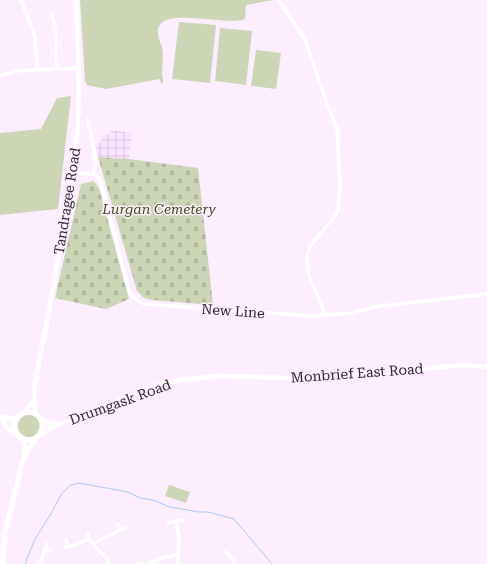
<svg xmlns="http://www.w3.org/2000/svg" width="487" height="564" viewBox="0 0 487 564" font-family="'Roboto Serif',serif">
<defs>
<pattern id="industrial-grid" width="8" height="8" patternUnits="userSpaceOnUse"><rect width="8" height="8" fill="#fbe4ff"/><path d="M0 4h8M4 0v8" fill="none" stroke="#d8c4db"/></pattern>
<pattern id="cemetery-stones" width="16" height="16" patternUnits="userSpaceOnUse"><rect width="16" height="16" fill="#ccd6b7"/><path d="M2 7V4a2 2 0 0 1 4 0v3zM10 15v-3a2 2 0 0 1 4 0v3z" fill="#b0b89e"/></pattern>
</defs>
<rect width="100%" height="100%" fill="#fceefe"/>
<polygon fill="url(#industrial-grid)" points="111,130 132,133 129,159 98,157 96,145 101,141 102,133 110,135"/>
<g fill="#ccd6b7">
<path d="M80 0H273L246 5 245 19C227 27 162 6 158 29 157 36 160 41 162 47 164 57 162 66 162 75 163 78 163 80 163 83L161 84 160 79 106 89 87 85 85 80Z"/>
<polygon points="179,22 216,25 210,83 172,79"/>
<polygon points="220,28 252,31 246,85 215,81"/>
<polygon points="256,50 281,53 276,89 251,86"/>
<polygon points="71,96 58,209 0,215 0,133 41,129 57,98"/>
<circle cx="29" cy="426" r="11"/>
<polygon points="169,485 190,492 186,503 165,496"/>
</g>
<g fill="url(#cemetery-stones)">
<polygon points="98,157 129,159 198,168 213,305 152,300 144,298 137,291"/>
<polygon points="94,181 99,188 129,299 106,309 55,298 81,184"/>
</g>
<g fill="none" stroke-linecap="round" stroke-linejoin="round">
<polyline stroke="#acc8f6" stroke-width="1" points="25,564 35,539 52,512 62,493 71,485 79,483 128,492 140,498 153,500 170,507 199,512 208,512 234,519 272,564"/>
<g stroke="#fff" stroke-width="3.5">
<polyline points="21,0 35,36 37,70"/>
<polyline points="279,0 305,39 327,103 337,129 340,185 338,211 334,217 310,246 307,257 309,276 326,316"/>
<polyline points="51,15 55,27 57,68"/>
<polyline points="0,76 14,71 78,68"/>
<polyline points="88,120 96,162 93,174"/>
<path d="M71 173 93 174 100 179 129 291C133 298 137 301 144 304L312 316 353 313 374 307 398 304 487 294"/>
<polyline points="176,521 179,537 178,564"/>
<polyline points="168,523 182,520"/>
<polyline points="118,524 120,530"/>
<polyline points="88,534 89,539 93,543 95,547 107,558 110,564"/>
<polyline points="66,540 68,547"/>
<polyline points="93,543 125,528"/>
<polyline points="65,547 75,545 89,539"/>
<polyline points="45,549 51,551"/>
<polyline points="226,552 236,564"/>
<polyline points="39,564 47,544"/>
<polyline points="141,564 142,564"/>
<polyline points="148,564 162,558 177,555"/>
</g>
<g stroke="#fff" stroke-width="4.5">
<polyline points="25,412 34,399"/>
<path d="M36 414C30 396 42 348 46 328 57 263 70 198 77 133 81 89 77 44 76 0"/>
<polyline points="39,417 48,423 58,424"/>
<polyline points="39,435 51,428 127,397 152,387 180,380 219,376 291,378 330,377 463,365 487,367"/>
</g>
<g stroke="#fff" stroke-width="5">
<circle cx="28" cy="426" r="14"/>
<polyline points="0,417 16,419"/>
<polyline points="0,418 9,429 17,434"/>
<polyline points="23,439 25,448 24,454"/>
<polyline points="2,564 5,533 22,464 27,451 37,437"/>
</g>
</g>
<g text-anchor="middle" stroke-width="3" stroke-linejoin="round" paint-order="stroke">
<g font-size="14" fill="#312833" stroke="#fceefe">
<text transform="translate(67 201) rotate(-81)" y="5">Tandragee Road</text>
<text transform="translate(233 311) rotate(4)" y="5">New Line</text>
<text transform="translate(357 373) rotate(-4)" y="5">Monbrief East Road</text>
<text transform="translate(120 402) rotate(-20)" y="5">Drumgask Road</text>
</g>
<g font-size="14" font-style="italic" fill="#404e14" stroke="#fceefe">
<text x="159" y="214">Lurgan Cemetery</text>
</g>
</g>
</svg>
